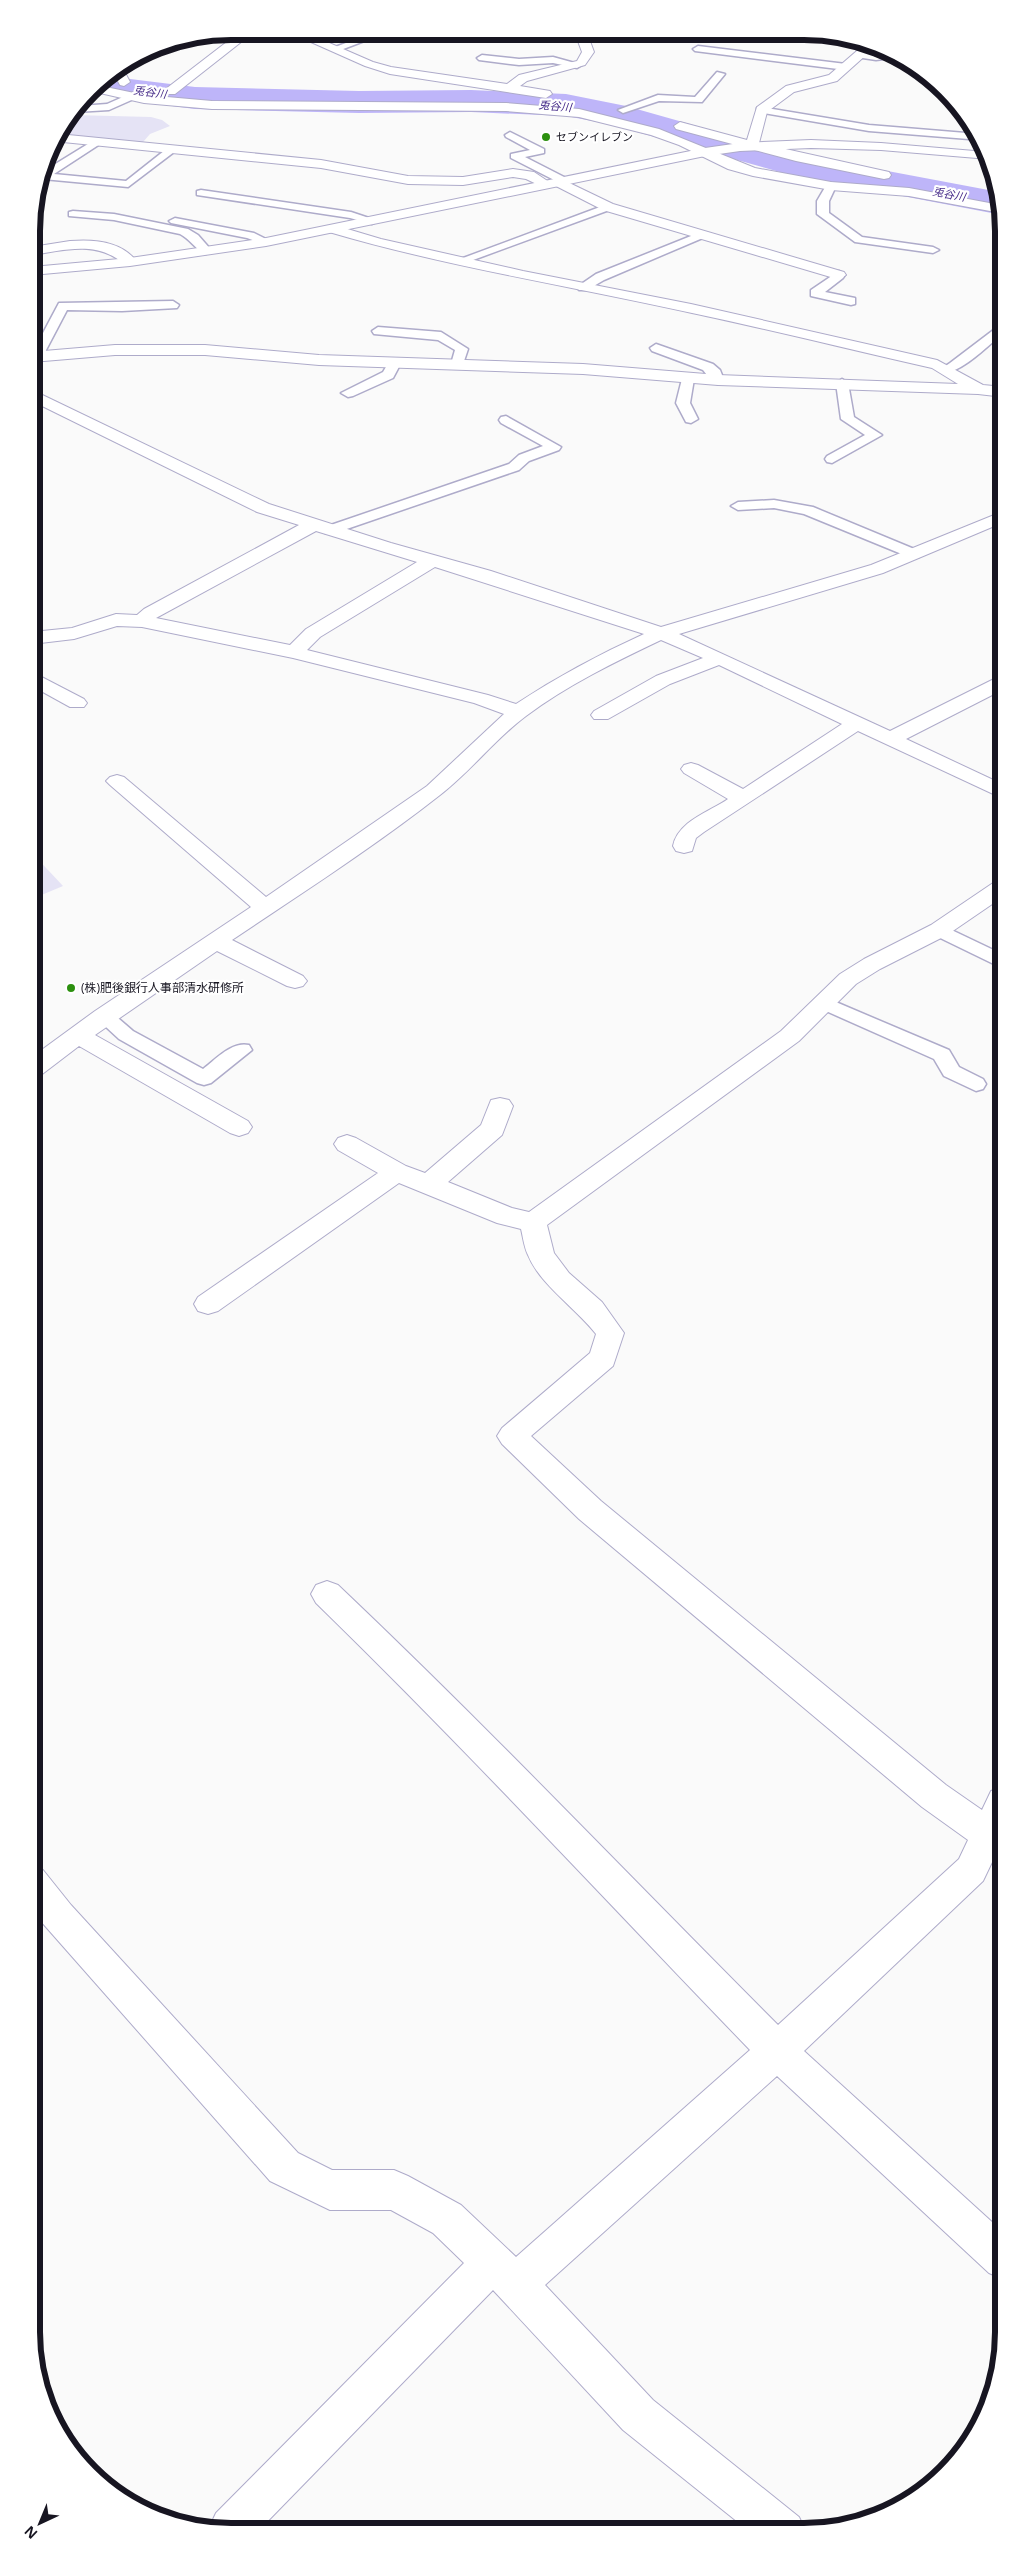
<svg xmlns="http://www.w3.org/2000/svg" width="1035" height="2563" viewBox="0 0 1035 2563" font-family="'Open Sans','Noto Sans JP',sans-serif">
<rect width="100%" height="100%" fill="#fafafa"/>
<g fill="#e5e3f5">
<polygon points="73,115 151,117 162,120 170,126 150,134 143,142 58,135"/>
<polygon points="32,853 63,886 32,899"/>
</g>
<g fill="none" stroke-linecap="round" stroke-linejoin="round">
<polygon fill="#beb5f9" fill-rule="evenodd" points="111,73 130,79 195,87 359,91 471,90 566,94 626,106 792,153 999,192 1002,215 787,174 608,124 566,116 471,112 359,113 195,109 126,100 92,90 99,81"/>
<defs>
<g id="lane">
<polygon points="375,32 388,32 338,51 330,49"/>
<polygon points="552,33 582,33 586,36 581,39"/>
<polygon points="698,46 846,64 851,67 846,70 695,51 693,49"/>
<path d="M859 52C872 54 890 50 900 57L876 60 856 57 854 55Z"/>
<polygon points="482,55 519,59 553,57 582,65 577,68 553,63 519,65 479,60 477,58"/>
<polygon points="717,72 725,74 702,102 659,101 623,113 618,110 658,95 695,97"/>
<polygon points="132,93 137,96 136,98 109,110 76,112 80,106 107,104"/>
<polygon points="761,107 869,125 978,134 981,140 869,131 757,112 757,108"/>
<polygon points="510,132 544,149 544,153 525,157 568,179 568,183 560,183 511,158 511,154 530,150 506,137 505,135"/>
<polygon points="96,139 101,142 100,144 54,174 126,181 169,147 178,149 128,187 43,179 44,171"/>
<polygon points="831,183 836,186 829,201 829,213 862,237 933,247 939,250 933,253 855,242 817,214 817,201 827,184"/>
<polygon points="201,190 351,212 378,221 372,224 350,218 197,195 197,191"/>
<polygon points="608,204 612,205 612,209 465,263 457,263 455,261"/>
<path d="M73 211 114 214 188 229 198 235 212 251 206 254C197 251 190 239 180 234L114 220 69 216V212Z"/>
<polygon points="175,218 254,233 272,242 266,245 247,238 171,223 169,221"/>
<polygon points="701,232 707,235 705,237 604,280 587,290 579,290 577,287 596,274"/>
<polygon points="839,271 845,275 843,278 825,292 855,298 855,304 851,305 811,296 811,290"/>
<polygon points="173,301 179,305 177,308 122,311 67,310 46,350 45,359 41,360 35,356 34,350 59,303"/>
<path d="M1004 322V332C991 343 959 376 942 372L941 369 950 363Z"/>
<polygon points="378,327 441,332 468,349 463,364 457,368 452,367 451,364 455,350 438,340 374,334 372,331"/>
<polygon points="656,344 713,364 720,370 724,380 718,384 713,383 703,370 652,351 650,348"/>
<polygon points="395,359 401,363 393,378 353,396 348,397 341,393 383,372 390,360"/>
<polygon points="688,375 694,379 690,403 698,419 691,423 686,422 676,403 682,379"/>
<polygon points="842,379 848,383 854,417 882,435 832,463 827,462 825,459 827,456 865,435 841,419 836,383"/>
<polygon points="506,416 561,447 559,450 529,461 519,470 335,533 325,533 323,530 325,527 509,464 519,455 543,446 501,423 499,420 501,417"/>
<polygon points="774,500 813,507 919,551 921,554 919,557 909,557 804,514 774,508 738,510 731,506 738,502"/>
<polygon points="939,924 1004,955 1004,969 932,934 930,930 932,926"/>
<polygon points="824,997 949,1050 959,1067 983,1079 986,1084 983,1089 976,1091 944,1076 934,1059 817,1007 814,1003 817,999"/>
<path d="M104 1010 111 1012 133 1031 203 1069C216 1059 232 1041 249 1045L252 1050 211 1083 204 1085 197 1083 119 1039 94 1016 97 1012Z"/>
</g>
<g id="street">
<polygon points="241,31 304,32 373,62 391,67 507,84 519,75 577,61 582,52 575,33 587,33 594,52 585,65 527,81 520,86 550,91 552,94 546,98 390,74 365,66 302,38 250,35 175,94 167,94 167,88"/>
<polygon points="866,43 876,46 837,81 794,92 767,112 759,143 889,172 891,175 889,178 884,179 796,161 676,129 674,126 680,122 747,140 757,107 786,86 829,75"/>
<polygon points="122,67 130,82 124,86 120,85 113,72"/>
<polygon points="96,85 144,95 212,101 506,103 579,109 659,129 755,168 831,182 909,188 1000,205 1001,213 909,196 831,190 753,176 728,169 679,145 651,135 579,117 506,111 212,109 144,103 91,91"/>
<polygon points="58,134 321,160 408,176 463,177 513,169 534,172 552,184 545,188 526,179 513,177 463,185 408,184 321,168 53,141"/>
<polygon points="559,178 613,204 844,272 846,275 839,279 834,278 603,210 554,185 552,182 554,179"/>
<path d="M334 225 381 239 523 271 691 304 937 360 983 385 1004 387V397L978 394 718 385 583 374 319 365 205 355H115L32 362V352L115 345H205L319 355 583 364 718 375 958 384 932 368C852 350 772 330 692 313 571 286 448 267 329 232L327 229 329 226Z"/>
<path d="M70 241C94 239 122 241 137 262L135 265H125C98 240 65 250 32 255V247Z"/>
<path d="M32 390 269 504 391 543 491 571 661 627 871 565 1004 511V522L883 573 679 634 890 731 1004 674V689L906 739 1004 785V799L858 731 704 832 696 838 692 851 684 853 676 851 673 846C678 821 709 812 728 799L684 773 681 769 684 765 691 763 698 765 743 789 842 724 719 665 670 684 608 719H594L591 715 594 711 656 676 703 658 661 640C615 662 567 685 526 716 495 739 471 771 440 795 374 847 302 893 232 940L303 976 307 981 303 986 295 988 287 986 217 951 95 1035 248 1121 252 1127 248 1133 239 1136 230 1133 79 1046 41 1075 32 1077V1057L95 1011 251 907 110 785 106 781 110 777 117 775 124 777 266 897 427 786 504 714 474 703 293 658 142 627 117 626 74 639 32 644V632L72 628 116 614 137 615 144 609 299 525 257 512 32 401ZM316 531 417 562 306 629 290 645 156 618ZM435 567 644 634C600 654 557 677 516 704L488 695 307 650 320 637Z"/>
<polygon points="1003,456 1004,466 997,465 995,461 997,457"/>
<polygon points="32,672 84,699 87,703 84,707 70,707 32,686"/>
<path d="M1004 879V896L947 935 880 969 856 984 799 1041 547 1225 554 1253 569 1273 602 1302 624 1333 613 1366 531 1436 601 1501 946 1785 982 1810 991 1791 1003 1787V1861L994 1858 983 1881 804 2051 1003 2232V2279L989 2273 777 2076 545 2285 653 2400 799 2517 806 2532 749 2531 623 2430 493 2290 261 2528H209L216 2513 464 2263 433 2233 391 2210H330L270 2181 31 1910V1866L43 1870 71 1905 298 2153 332 2170H394L408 2176 461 2205 516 2257 750 2050C606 1901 465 1748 316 1603L311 1594 316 1585 327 1581 338 1585C489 1728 631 1878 778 2025L959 1859 968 1840 922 1807 579 1519 502 1444 497 1436 502 1428 590 1353 596 1334C576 1308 540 1285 528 1255 524 1247 523 1237 521 1229L497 1223 399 1183 218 1311 208 1314 198 1311 194 1304 198 1297 378 1173 338 1150 334 1144 338 1138 347 1135 356 1138 406 1166 425 1173 481 1125 491 1100 500 1098 509 1100 513 1106 502 1135 448 1182 512 1208 529 1212 781 1031 840 974 864 959 931 925 996 881Z"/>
</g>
<polygon id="secondary" points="811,140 881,143 986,152 989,159 881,150 811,148 740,151 705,156 266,246 130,266 32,275 32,267 130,258 266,238 705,148 740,143"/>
</defs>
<use href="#lane" stroke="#aeabca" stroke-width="3"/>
<use href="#street" stroke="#aeabca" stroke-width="2"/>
<use href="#secondary" stroke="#aeabca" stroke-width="2"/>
<use href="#lane" fill="#fff" fill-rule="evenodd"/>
<use href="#street" fill="#fff" fill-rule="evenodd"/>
<use href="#secondary" fill="#fff" fill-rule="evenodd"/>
</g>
<g fill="#2c900f" stroke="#fff" stroke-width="2">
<circle cx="546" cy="137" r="5"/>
<circle cx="71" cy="988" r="5"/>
</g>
<g text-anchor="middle" stroke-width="4.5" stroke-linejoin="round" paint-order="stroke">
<g font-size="11" font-style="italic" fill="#442988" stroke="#fff">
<text transform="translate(150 92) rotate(8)" y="4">兎谷川</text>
<text transform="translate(555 106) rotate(5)" y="4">兎谷川</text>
<text transform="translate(949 194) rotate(11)" y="4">兎谷川</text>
</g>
<g font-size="11" fill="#171521" stroke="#fff" text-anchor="start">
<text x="556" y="141">セブンイレブン</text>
</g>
<g font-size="12" fill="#171521" stroke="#fff" text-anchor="start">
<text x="81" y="992">(株)肥後銀行人事部清水研修所</text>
</g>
</g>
<path d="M0 0H1035V2563H0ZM231 40H804A191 191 0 0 1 995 231V2332A191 191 0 0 1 804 2523H231A191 191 0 0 1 40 2332V231A191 191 0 0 1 231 40Z" fill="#fff" fill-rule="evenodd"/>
<path fill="none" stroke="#171521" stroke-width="6" d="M231 40H804A191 191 0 0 1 995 231V2332A191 191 0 0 1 804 2523H231A191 191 0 0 1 40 2332V231A191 191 0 0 1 231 40Z"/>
<g transform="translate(40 2523) rotate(224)" stroke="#ffffff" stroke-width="4" paint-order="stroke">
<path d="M0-4L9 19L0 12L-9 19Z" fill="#171521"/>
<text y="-8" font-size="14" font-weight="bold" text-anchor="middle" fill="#171521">N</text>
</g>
</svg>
